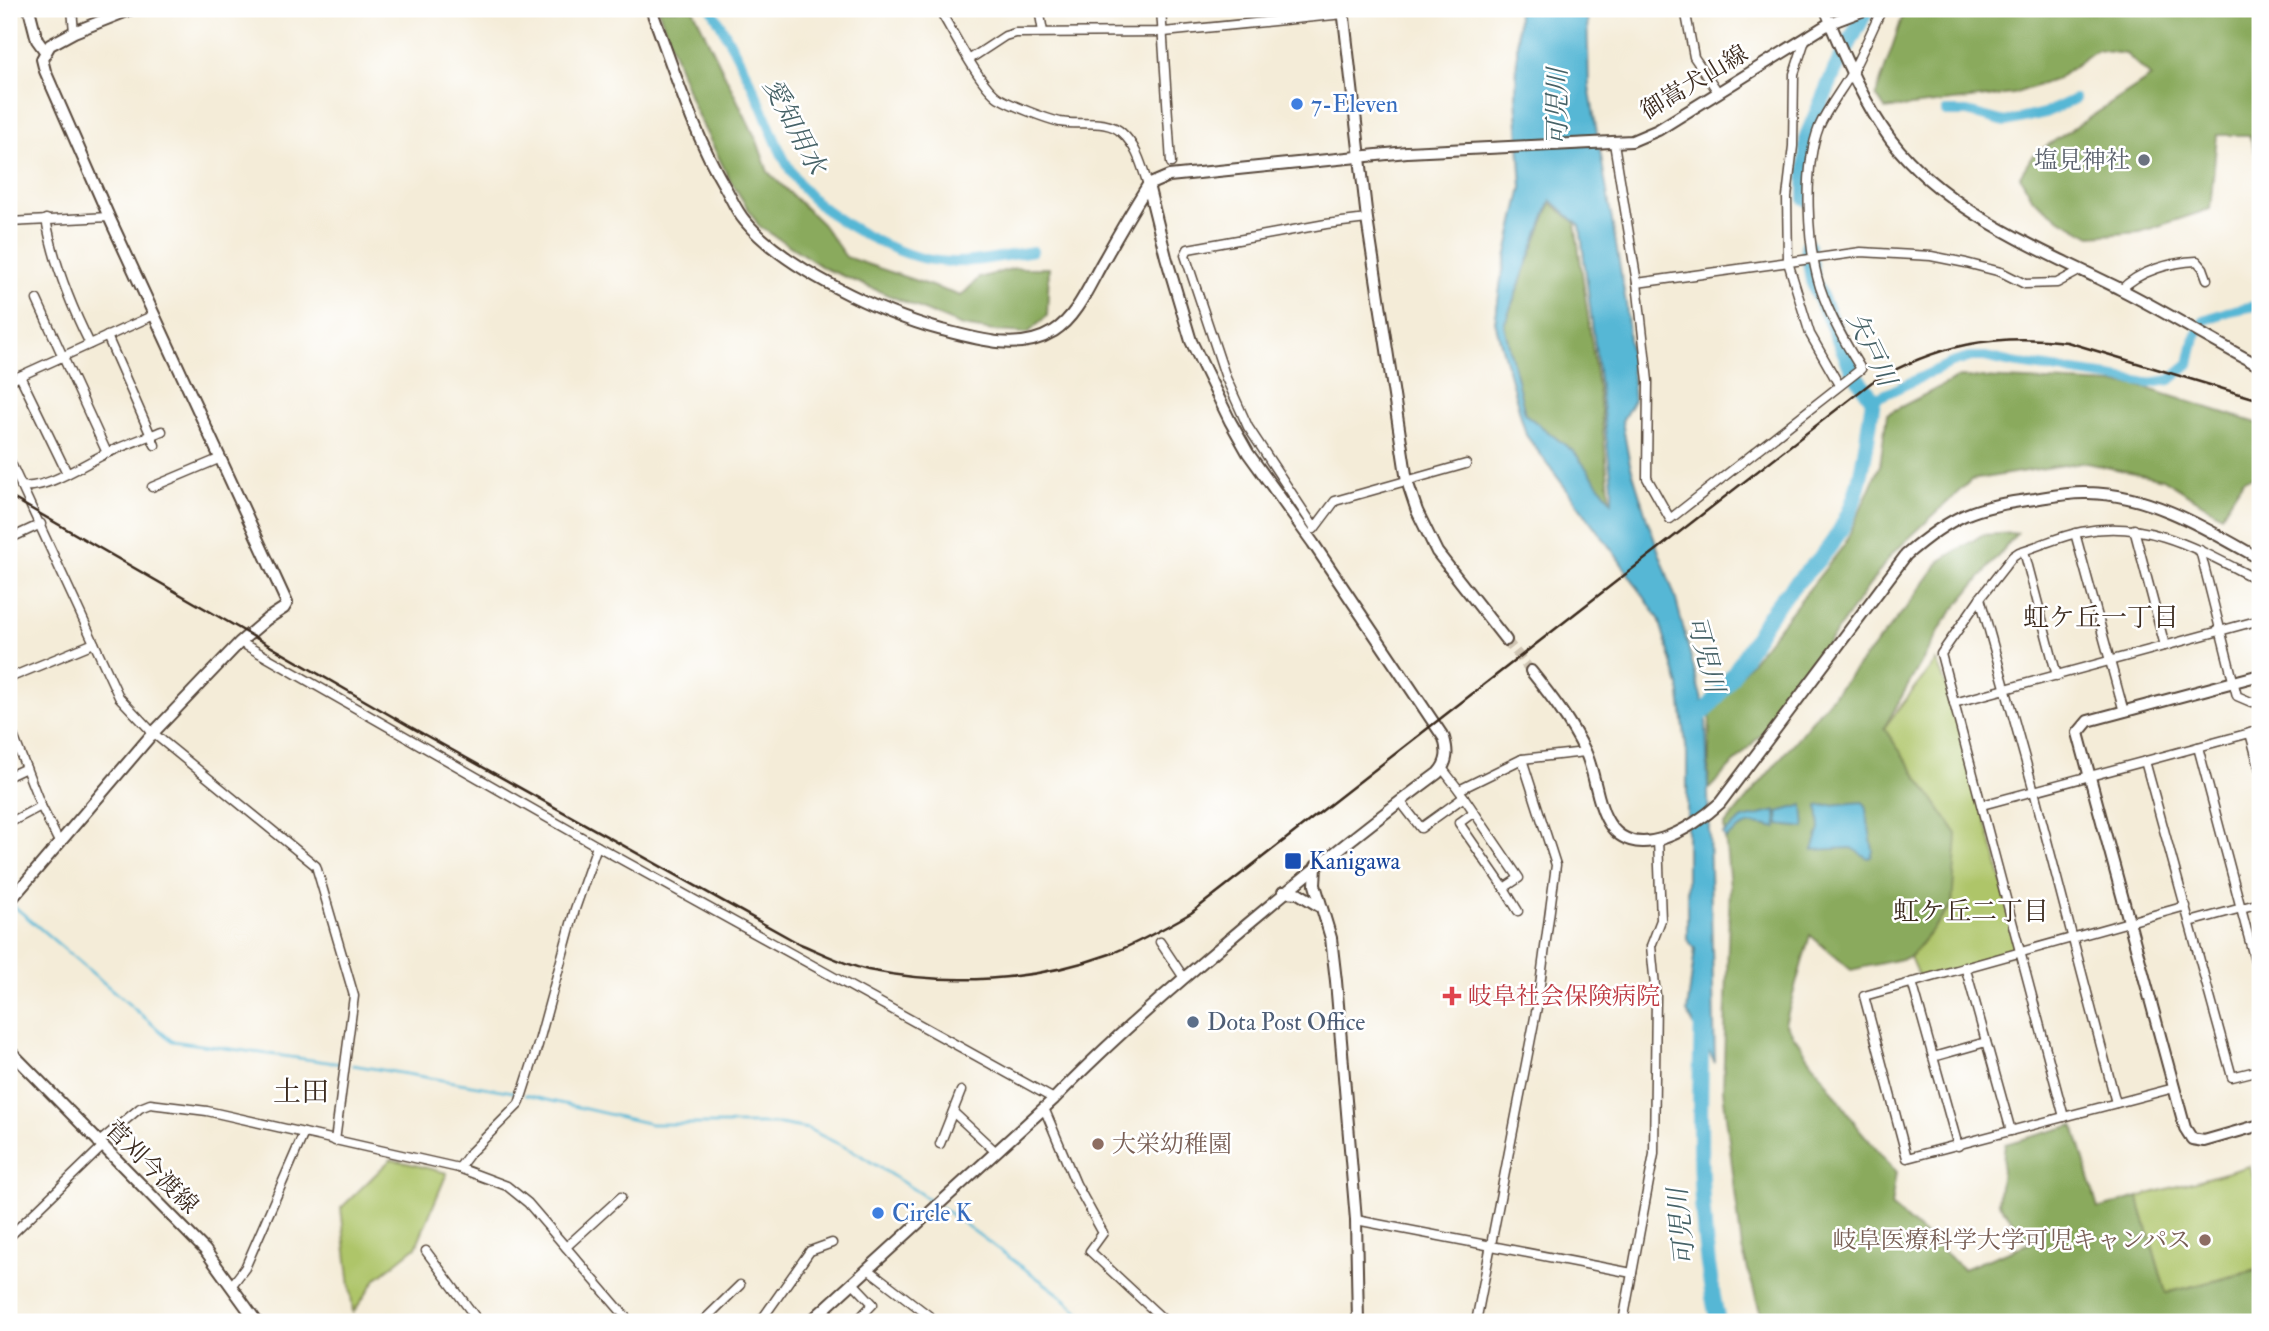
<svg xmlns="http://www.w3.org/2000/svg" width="2269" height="1331" viewBox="0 0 2269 1331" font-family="'IM FELL Double Pica','Noto Serif JP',serif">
<rect width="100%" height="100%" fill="#fff"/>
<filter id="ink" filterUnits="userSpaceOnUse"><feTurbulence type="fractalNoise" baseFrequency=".0143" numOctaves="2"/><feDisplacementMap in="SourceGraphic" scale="14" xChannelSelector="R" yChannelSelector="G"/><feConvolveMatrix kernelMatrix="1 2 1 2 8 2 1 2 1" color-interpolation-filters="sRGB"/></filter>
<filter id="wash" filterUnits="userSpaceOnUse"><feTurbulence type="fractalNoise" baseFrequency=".00686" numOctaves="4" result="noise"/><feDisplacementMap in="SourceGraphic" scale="28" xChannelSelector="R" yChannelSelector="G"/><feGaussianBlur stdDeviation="1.57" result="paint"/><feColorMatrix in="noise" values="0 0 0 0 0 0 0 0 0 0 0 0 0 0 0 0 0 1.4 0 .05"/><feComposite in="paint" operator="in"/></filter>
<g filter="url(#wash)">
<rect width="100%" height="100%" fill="#f4ecd8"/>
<g fill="#aec569" stroke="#747844" stroke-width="2">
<polygon points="1936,661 1954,703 2021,951 1920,980 1910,957 1952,905 1884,728"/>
<polygon points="391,1159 447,1173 416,1247 377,1278 353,1313 341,1208"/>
<polygon points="2250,1166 2260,1204 2260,1269 2166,1293 2138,1197"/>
</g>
<g fill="#8aaa5d" stroke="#626a3e" stroke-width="2">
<polygon points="658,9 693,9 757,141 768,172 822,224 846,257 961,296 979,278 1015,268 1049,268 1047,316 1028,333 994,331 962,326 824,268 759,226 730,180 694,108"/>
<polygon points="1905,9 2083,9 2084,12 2120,9 2260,9 2260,164 2249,135 2217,135 2210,209 2140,232 2091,236 2055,216 2033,199 2020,176 2033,155 2151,77 2126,54 2096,50 2057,79 2013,94 1885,109 1876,95"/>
<polygon points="1551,203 1575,222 1601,411 1610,501 1574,452 1525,414 1504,325"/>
<polygon points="1959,377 2136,385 2260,424 2260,476 2244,479 2221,515 2163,479 2082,462 1971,480 1891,555 1768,727 1708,790 1710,714 1845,544 1880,465 1887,414"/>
<polygon points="2017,533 1944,622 1884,728 1957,834 1952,905 1910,957 1851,970 1810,935 1785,1023 1860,1130 1896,1172 1891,1206 1963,1269 2030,1243 1998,1202 2005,1144 2074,1125 2098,1209 2138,1197 2166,1293 2255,1271 2260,1273 2260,1322 1763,1322 1742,1249 1723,1090 1730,886 1724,826 1907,607 1940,561 1982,535"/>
</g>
<g fill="#56b7d5" stroke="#48707a" stroke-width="2" fill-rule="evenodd">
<path d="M1518 9H1587L1589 86 1626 303 1634 400 1622 421 1629 460 1647 519 1675 596 1706 716 1715 1063 1687 1012 1695 949 1687 939V755L1679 686 1659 619 1617 557 1526 435 1495 322 1501 280 1522 187 1516 97ZM1551 200 1580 226 1612 484V502L1574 452 1525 414 1504 325Z"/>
<polygon points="1862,802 1865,804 1873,851 1871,857 1868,858 1851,848 1813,850 1820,829 1818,806"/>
<polygon points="1803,805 1805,828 1779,825 1778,812"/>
<path d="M1776 811 1777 828C1749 822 1747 822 1725 839L1723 834 1743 819Z"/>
</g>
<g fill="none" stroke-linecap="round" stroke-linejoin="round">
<g stroke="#56b7d5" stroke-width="2.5">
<polyline points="15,907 172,1041 342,1064"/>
<polyline points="353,1065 519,1093"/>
<polyline points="525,1095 651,1124 780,1124 808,1129 857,1153 935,1203"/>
<polyline points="941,1207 1059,1294 1090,1322"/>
</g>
<g stroke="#56b7d5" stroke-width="10">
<path d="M712 9C727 37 743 65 756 94 771 127 782 166 807 193 834 222 899 257 938 261 969 265 1002 256 1033 251"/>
<polyline points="1946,112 1967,112 2005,122 2045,113 2075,99"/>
<polyline points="1873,400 1949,364 1971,357 1985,357 2012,363 2150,383 2170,380 2189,364 2195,337 2204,320 2230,311 2260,305"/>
</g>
<g stroke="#56b7d5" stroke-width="16">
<polyline points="1806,199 1807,136 1835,70 1867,9"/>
<path d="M1698 717C1724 696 1750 645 1769 616 1784 593 1804 576 1822 556 1862 510 1864 456 1873 400L1853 371 1813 281 1808 246"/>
<path d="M1702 1018C1699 1120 1696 1222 1718 1322"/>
</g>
</g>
</g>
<g filter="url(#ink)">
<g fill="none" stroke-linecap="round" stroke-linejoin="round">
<polyline stroke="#cfc5b3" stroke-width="10" stroke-dasharray="10 5" stroke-linecap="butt" points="1506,640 1531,671"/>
<defs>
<g id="street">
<polyline points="72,9 74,32"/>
<path d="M939 9C952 30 980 86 999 98 1013 106 1044 118 1060 122 1079 126 1107 118 1122 133 1137 146 1142 167 1148 185"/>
<polyline points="1039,9 1043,32"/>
<polyline points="1161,9 1171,163"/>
<polyline points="1685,9 1694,57 1718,92"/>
<polyline points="1824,9 1830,23"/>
<polyline points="1806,37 1794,74 1793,146 1787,197 1788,262 1810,334 1839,385"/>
<polyline points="970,59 1005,36 1015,33 1164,32 1344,14"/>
<path d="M1614 143 1637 283 1648 381 1647 478 1670 519 1861 369C1845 343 1830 317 1820 287 1807 245 1803 168 1819 127 1827 108 1842 90 1852 72 1863 51 1872 30 1882 9"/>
<path d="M46 219C54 264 70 304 90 344"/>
<polyline points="9,222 109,217"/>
<polyline points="1637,283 1861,252 1931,256 1966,263 2001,272 2025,284 2057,283 2081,270"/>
<path d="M2121 290C2138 271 2172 262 2197 261L2203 268 2207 279"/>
<polyline points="37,300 107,453"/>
<polyline points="107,336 155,445"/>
<polyline points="20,376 67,473"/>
<polyline points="9,381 154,315"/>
<polyline points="9,459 119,697 153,733 316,866 354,996 335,1141"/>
<path d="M21 486C47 490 83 464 107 453 125 445 144 438 162 431"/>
<polyline points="152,487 221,458"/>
<polyline points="1314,527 1248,427 1226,378 1185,255 1188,249 1326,224 1367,219"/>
<polyline points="1314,529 1335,501 1466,464"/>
<polyline points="2134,529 2165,646"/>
<polyline points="2075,533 2124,712"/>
<polyline points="9,539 41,524"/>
<polyline points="2200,550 2237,696 2251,702 2260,702"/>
<polyline points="2024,551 2057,676"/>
<polyline points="1980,598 2034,791 2116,1103"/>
<polyline points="240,642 597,846 1054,1099"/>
<polyline points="9,678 94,643"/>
<polyline points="1954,703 2260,620"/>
<polyline points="9,725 41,806 59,842"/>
<polyline points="2250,733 2260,770"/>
<polyline points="2198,747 2260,980"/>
<polyline points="2145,761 2232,1077 2260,1070"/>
<polyline points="1442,768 1459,790 1522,759 1585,752"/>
<polyline points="9,776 26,768"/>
<polyline points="1459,790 1519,878 1504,888 1459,823 1474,812"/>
<polyline points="1400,801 1421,828 1464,797"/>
<polyline points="1982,805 2250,733 2260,729"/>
<polyline points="9,823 41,806"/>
<polyline points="1504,888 1518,911"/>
<polyline points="2190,922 2260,903"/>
<polyline points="1160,942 1184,978"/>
<polyline points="1965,966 2011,1131"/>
<polyline points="1912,982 1958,1146"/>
<polyline points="1933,1057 1986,1042"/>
<polyline points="2174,1088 1907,1158 1864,996 2186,906"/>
<polyline points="1044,1108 1076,1184 1103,1233 1090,1251 1166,1322"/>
<polyline points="953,1112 996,1152"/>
<path d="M2064 1117 1941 654 1980 598 2013 556 2019 552C2040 546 2060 536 2081 532 2150 518 2202 552 2260 581"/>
<polyline points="98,1143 140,1108 150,1104 207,1111 459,1168 507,1186 528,1203 630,1322"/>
<polyline points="940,1144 961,1091"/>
<polyline points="459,1168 471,1152 519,1104 538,1045 575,909 597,846"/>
<polyline points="1356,1220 1632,1273"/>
<polyline points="9,1237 102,1147"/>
<polyline points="566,1247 621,1197"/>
<polyline points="426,1251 479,1322"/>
<polyline points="868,1269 937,1322"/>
<polyline points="853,1283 873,1304 856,1322"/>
<polyline points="232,1285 245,1268 304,1133"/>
<polyline points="702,1322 740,1285"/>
<polyline points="760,1322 810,1251 832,1243"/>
<polyline points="1476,1322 1537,1007 1556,865 1522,759"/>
<polyline points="1623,1322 1654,1154 1656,996 1651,946 1661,920 1658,839"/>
</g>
<g id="secondary">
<polyline points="29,9 37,40 45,51"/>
<path d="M651 9C674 70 693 133 726 189 732 200 737 212 745 221 785 269 882 314 942 330 979 339 1018 353 1054 331 1078 316 1091 281 1105 258 1119 233 1133 209 1148 185L1169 176 1407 152 1632 141 1658 130 1830 23 1867 9"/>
<polyline points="1343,9 1367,219 1407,481 1417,511 1437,552 1506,640"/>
<path d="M1830 23C1847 63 1865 105 1891 140 1946 212 2042 250 2120 289 2168 313 2213 342 2260 366"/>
<path d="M1531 671C1551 696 1571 722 1585 751 1595 772 1596 799 1606 818 1631 868 1693 828 1720 803L1906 555C1951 516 1975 506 2035 499 2052 496 2070 492 2088 493 2151 494 2207 529 2260 559"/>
<polyline points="2260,675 2088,721 2078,733 2185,1128 2192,1139 2204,1141 2260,1125"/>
<polyline points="1316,866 1315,885 1331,938 1336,981 1356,1220 1358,1322"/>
<polyline points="1283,892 1298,893 1319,906"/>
<polyline points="9,902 153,733 240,642 267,619 284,608 287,603 109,217 45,71 42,59 50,45 74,32 132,9"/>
<polyline points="9,1050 205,1250 257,1322"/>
<path d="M810 1322 1054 1099C1101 1050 1152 1005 1204 961 1280 896 1357 833 1438 773 1448 762 1448 752 1444 738L1313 543 1248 453 1230 421 1191 341 1166 257 1148 185"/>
</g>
</defs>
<use href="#street" stroke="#57473a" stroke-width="11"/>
<use href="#secondary" stroke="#57473a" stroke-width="14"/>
<use href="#street" stroke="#fff" stroke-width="8"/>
<use href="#secondary" stroke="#fff" stroke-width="10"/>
<path stroke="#3b2a1e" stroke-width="2.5" d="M9 496 409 726 798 943C820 952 844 965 868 970 948 986 1033 982 1110 954 1138 943 1165 928 1191 913L1872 382C1937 345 1993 333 2067 342L2260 400"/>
</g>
</g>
<g fill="#3f7fe0" stroke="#fff" stroke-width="2.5">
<circle cx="1297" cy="104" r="7"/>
<circle cx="878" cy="1213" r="7"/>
</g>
<circle fill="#6b7280" stroke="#fff" stroke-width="2.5" cx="2144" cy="160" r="7"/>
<rect fill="#1a4fb4" stroke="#fff" stroke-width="2.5" x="1284" y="852" width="18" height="18" rx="3.5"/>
<path fill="#e0444e" stroke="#fff" stroke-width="2.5" d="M1448.5 985.5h7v7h7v7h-7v7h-7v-7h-7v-7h7z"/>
<circle fill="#5c6f8a" stroke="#fff" stroke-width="2.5" cx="1193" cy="1022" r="7"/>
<g fill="#8d6e63" stroke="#fff" stroke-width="2.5">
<circle cx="1098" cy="1144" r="7"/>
<circle cx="2205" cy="1240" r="7"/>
</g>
<g text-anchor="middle" stroke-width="5" stroke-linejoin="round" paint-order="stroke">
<g font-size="24" fill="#3b2a1e" stroke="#fff">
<text transform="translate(1694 82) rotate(-31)" y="8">御嵩犬山線</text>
<text transform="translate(152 1167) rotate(45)" y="8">菅刈今渡線</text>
</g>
<g font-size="24" fill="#366cbe" stroke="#fff" text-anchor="start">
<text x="1311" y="112">7-Eleven</text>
<text x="892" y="1221">Circle K</text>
</g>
<g font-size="24" fill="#5b616d" stroke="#fff" text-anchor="end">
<text x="2130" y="168">塩見神社</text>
</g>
<g font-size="24" fill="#164399" stroke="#fff" text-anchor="start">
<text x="1309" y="869">Kanigawa</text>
</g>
<g font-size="24" fill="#be3a42" stroke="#fff" text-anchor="start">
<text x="1468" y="1004">岐阜社会保険病院</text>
</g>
<g font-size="24" fill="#4e5e75" stroke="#fff" text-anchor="start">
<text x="1207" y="1030">Dota Post Office</text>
</g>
<g font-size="24" fill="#785e54" stroke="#fff" text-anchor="start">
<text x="1112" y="1152">大栄幼稚園</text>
<text x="2191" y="1248" text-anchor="end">岐阜医療科学大学可児キャンパス</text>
</g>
<g font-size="26" font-style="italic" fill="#466267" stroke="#fff">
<text transform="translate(1557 107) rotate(-90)" y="9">可児川</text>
<text transform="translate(795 126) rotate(62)" y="9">愛知用水</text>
<text transform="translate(1872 349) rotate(64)" y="9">矢戸川</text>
<text transform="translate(1706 654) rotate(75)" y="9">可児川</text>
<text transform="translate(1681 1227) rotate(-96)" y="9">可児川</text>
</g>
<g font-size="26" fill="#3b2a1e" stroke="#fff">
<text x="2101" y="626">虹ケ丘一丁目</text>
<text x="1971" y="920">虹ケ丘二丁目</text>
</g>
<g font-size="28" fill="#3b2a1e" stroke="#fff">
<text x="301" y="1101">土田</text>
</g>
</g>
<rect width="2269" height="1331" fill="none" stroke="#fff" stroke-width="35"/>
</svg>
